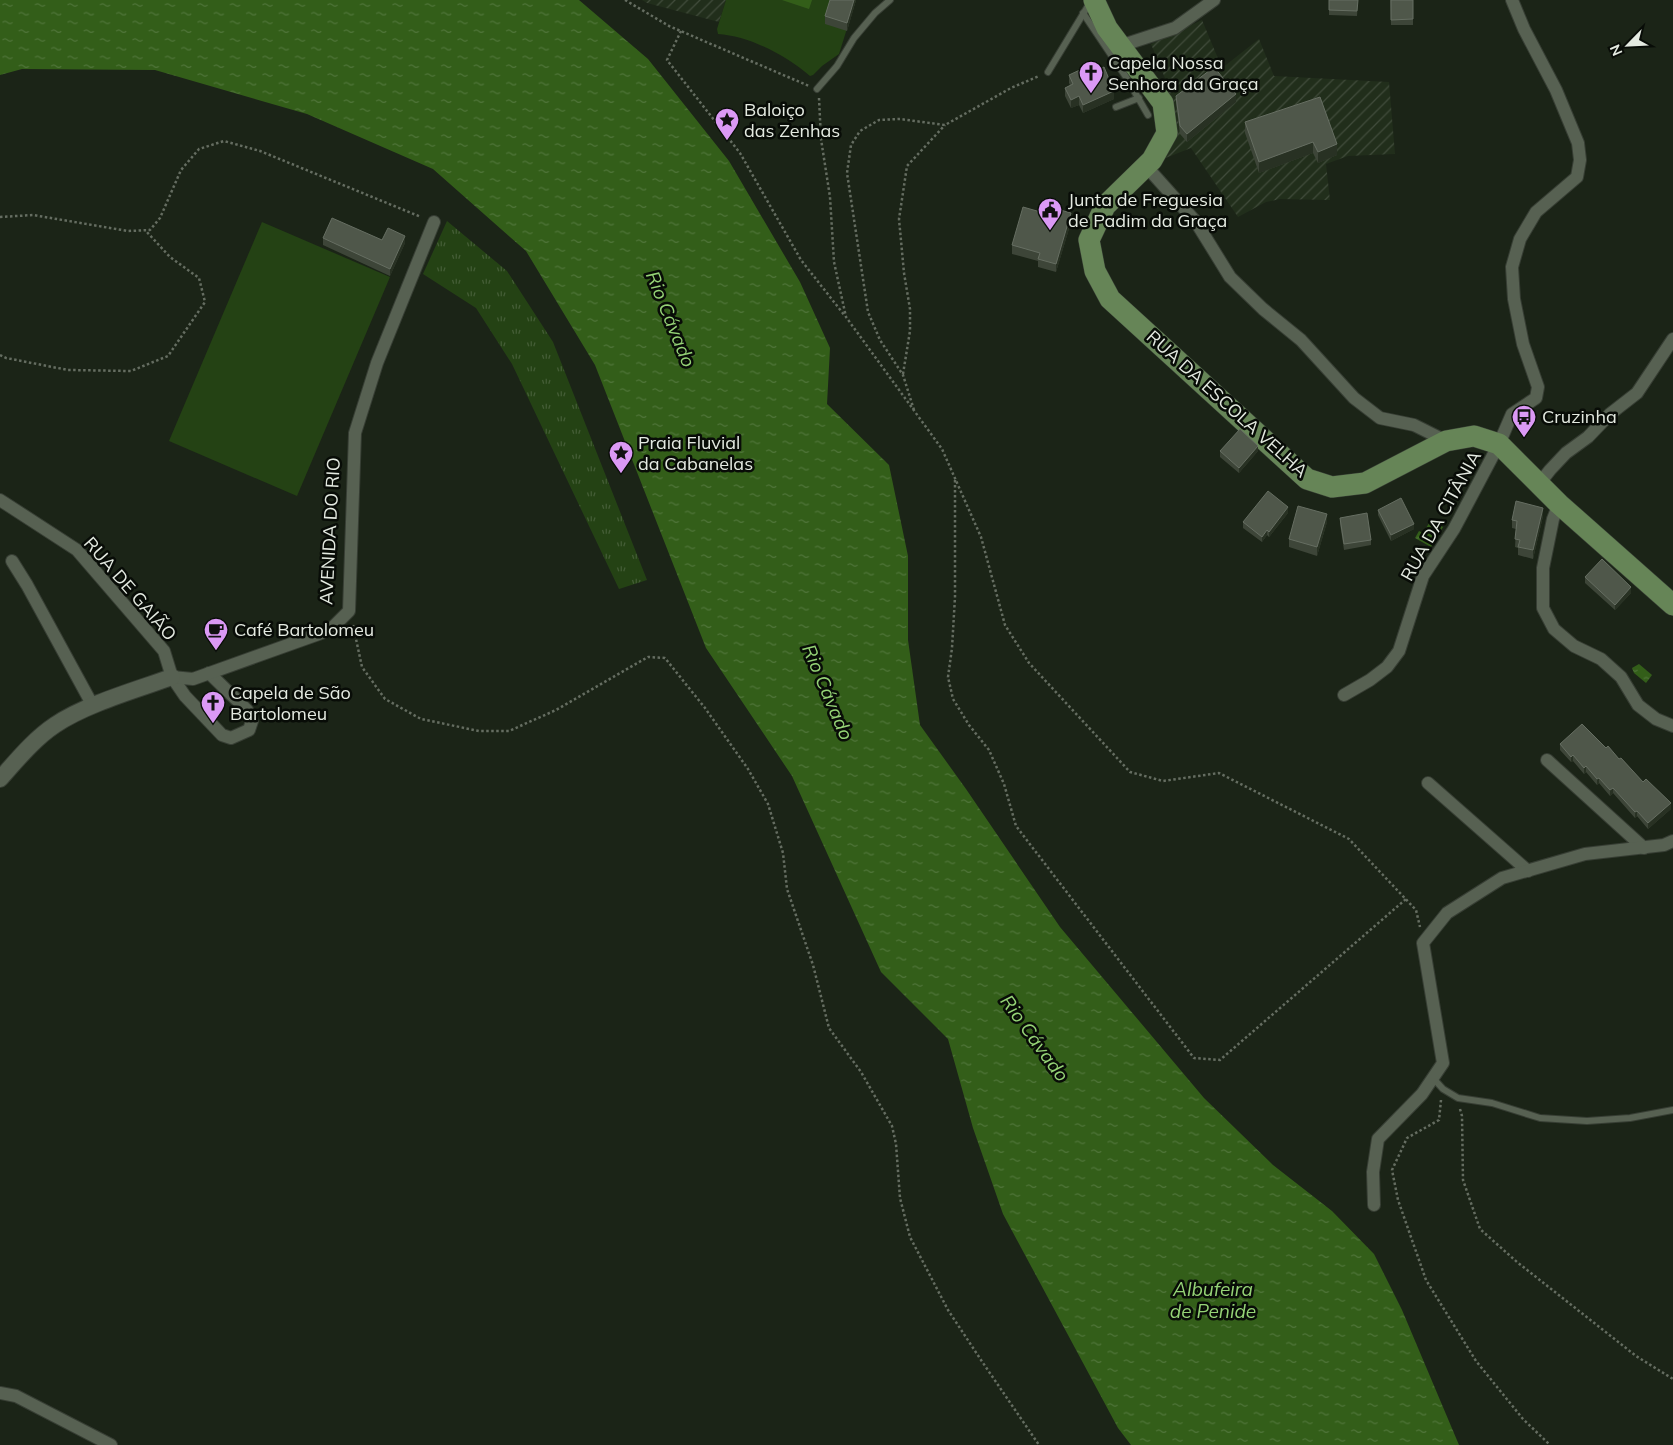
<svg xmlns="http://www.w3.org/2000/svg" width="1673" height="1445" viewBox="0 0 1673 1445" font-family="Mulish,sans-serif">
<defs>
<pattern id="industrial-furrows" width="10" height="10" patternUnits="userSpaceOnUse" patternTransform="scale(1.25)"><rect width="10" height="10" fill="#212e1b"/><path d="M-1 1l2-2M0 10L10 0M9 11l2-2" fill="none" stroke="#414c3c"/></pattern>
<pattern id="park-tufts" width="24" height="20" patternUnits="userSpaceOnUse" patternTransform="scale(1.25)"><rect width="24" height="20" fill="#244214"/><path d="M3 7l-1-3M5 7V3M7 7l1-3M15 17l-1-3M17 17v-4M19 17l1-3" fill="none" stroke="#445d36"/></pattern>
<pattern id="water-ripples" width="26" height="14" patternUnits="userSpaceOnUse" patternTransform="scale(1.25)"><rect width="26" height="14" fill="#335e19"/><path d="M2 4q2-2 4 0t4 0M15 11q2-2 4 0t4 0" fill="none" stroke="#50753a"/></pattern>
</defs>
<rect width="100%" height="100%" fill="#1b2417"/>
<g fill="url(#industrial-furrows)">
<polygon points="642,0 726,0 719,22 647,3"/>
<polygon points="1202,20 1222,68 1259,39 1274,76 1389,82 1395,154 1348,156 1326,164 1330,200 1280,199 1266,202 1238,217 1191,148 1163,159 1167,83 1151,44"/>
</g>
<g fill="#244214">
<path d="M726 0H856L839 54 822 66 813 75 810 76C786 55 749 36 718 34L717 29Z"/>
<polygon points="262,222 390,277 297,496 169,441"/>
</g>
<polygon fill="url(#park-tufts)" points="447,221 507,271 553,342 647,580 619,589 512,364 476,308 423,274"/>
<g fill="url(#water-ripples)">
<polygon points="0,0 579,0 648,59 729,161 800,282 830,348 827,404 889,465 908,556 908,640 920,725 966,789 1060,927 1204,1098 1273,1165 1332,1211 1374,1254 1402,1310 1459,1445 1131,1445 1118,1428 1003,1214 973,1128 948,1039 881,972 792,776 706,648 595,365 526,251 433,169 307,114 155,70 22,69 0,75"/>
<polygon points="782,0 812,0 809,9"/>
<polygon points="1431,520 1443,527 1431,547 1415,538 1419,531 1423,533"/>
<polygon points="1639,664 1652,675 1646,683 1634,673 1632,668"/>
</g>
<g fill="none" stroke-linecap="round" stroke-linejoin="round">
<defs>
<g id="service">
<polyline points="1083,13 1126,77 1148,115"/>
<polyline points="1048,72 1091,1"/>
<polyline points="817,89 837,66 854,38 875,13 890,0"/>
<polyline points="1116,107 1139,98"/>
<polyline points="1433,1078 1443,1089 1458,1098 1492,1103 1540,1118 1587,1121 1630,1118 1673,1110"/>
</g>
<g id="minor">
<polyline points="1120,46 1175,28 1214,0"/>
<polyline points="1146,166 1196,222 1230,277 1263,309 1301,340 1354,398 1380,418 1414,425 1446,441"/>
<polyline points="1539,484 1550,470 1566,453 1588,437 1610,414 1637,393 1673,339"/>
<polyline points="0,500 77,550 164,651 172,677 185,696 222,735 231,738 249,730 252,721 247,710 209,673"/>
<polyline points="1559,504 1553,519 1543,568 1543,608 1554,629 1574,646 1601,659 1621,677 1638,705 1656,719 1673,726"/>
<polyline points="12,561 27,585 93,706"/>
<polyline points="172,677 193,679 330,630 349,611 355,433 377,363 434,222"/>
<polyline points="1344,695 1370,680 1387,667 1399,651 1423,576 1454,529 1499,444 1512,414 1536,398 1538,387 1523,344 1514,299 1512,267 1520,239 1536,212 1577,177 1580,160 1578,143 1556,90 1524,29 1512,0"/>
<polyline points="1547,760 1644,848"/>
<polyline points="1428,783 1528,871"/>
<polyline points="1374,1205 1373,1172 1378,1139 1422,1094 1443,1063 1423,943 1447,913 1502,878 1585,854 1664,845 1673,841"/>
<polyline points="0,1393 16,1396 111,1445"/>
</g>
<path id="tertiary" d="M0 779C17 760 34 739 55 725 86 704 136 690 172 677"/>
<polyline id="primary" points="1094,0 1107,28 1163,103 1167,133 1152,160 1105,206 1089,240 1095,271 1110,299 1307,479 1332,487 1365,483 1446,441 1474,436 1499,444 1559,504 1673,605"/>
</defs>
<use href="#service" stroke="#373e34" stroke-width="8"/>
<use href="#minor" stroke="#373e34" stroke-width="14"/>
<use href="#tertiary" stroke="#373e34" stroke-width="18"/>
<use href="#primary" stroke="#373e34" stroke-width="22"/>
<g stroke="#656d61" stroke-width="2.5" stroke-dasharray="2.5 2.5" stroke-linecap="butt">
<polyline points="625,0 669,26 809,86"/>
<polyline points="681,31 667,60 740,153 801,260 845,316"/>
<polyline points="819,98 821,139 830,197 834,262 846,317 942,449 981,537 1005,625 1029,663 1130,772 1163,781 1219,773 1349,839 1416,910 1420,927"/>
<polyline points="0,217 33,215 128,231 150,230 160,218 181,170 199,149 224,141 260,151 421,217"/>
<polyline points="0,355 6,358 68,370 131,371 168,356 205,302 199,278 170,257 145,230"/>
<polyline points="903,374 910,331 910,309 904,273 899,219 907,166 945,125"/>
<polyline points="914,410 903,375 880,340 868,312 847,173 851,145 860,131 879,120 900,119 945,125 1011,88 1039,76"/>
<polyline points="955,480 955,597 952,648 948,677 953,699 969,725 989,750 1004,784 1016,826 1194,1058 1220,1060 1406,899"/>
<polyline points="353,625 362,667 385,699 421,719 479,731 509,731 556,710 648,657 665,658 705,708 748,769 768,804 783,853 787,889 813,965 829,1028 861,1072 892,1126 896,1144 900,1198 910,1237 948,1310 981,1360 1039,1445"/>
<polyline points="1441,1100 1439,1120 1407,1138 1392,1170 1398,1200 1426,1280 1476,1361 1523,1419 1550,1445"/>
<polyline points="1460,1109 1462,1116 1463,1180 1480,1229 1517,1262 1636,1356 1673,1379"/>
</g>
<use href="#service" stroke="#576152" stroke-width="6"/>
<use href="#minor" stroke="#576152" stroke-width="12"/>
<use href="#tertiary" stroke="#576152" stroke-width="16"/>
<use href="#primary" stroke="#668557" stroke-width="21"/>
</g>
<g fill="#3d4538">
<polygon points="856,0 847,31 825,24 825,16"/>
<polygon points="1329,0 1358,0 1357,16 1329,15"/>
<polygon points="1390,0 1413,0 1413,25 1391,25"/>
<polygon points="1069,75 1086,76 1114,99 1083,113 1079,105 1071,108 1065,96 1065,88 1070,85 1069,83"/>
<polygon points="1176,96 1236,102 1187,142 1180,134 1176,104"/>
<polygon points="1320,97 1337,155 1318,163 1313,153 1259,173 1245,133 1245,122"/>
<polygon points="1071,222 1056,272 1038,267 1038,261 1012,254 1012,245"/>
<polygon points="323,238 382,240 405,243 390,276 323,245"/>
<polygon points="1220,451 1258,451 1239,473 1220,457"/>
<polygon points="1378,510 1414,529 1391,541 1378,515"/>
<polygon points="1288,513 1269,537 1267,535 1262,542 1243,528 1243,522"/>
<polygon points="1543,516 1533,559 1518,555 1518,548 1515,547 1516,529 1512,528 1512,520"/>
<polygon points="1340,518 1371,540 1371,545 1344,550 1340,524"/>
<polygon points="1327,522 1317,556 1289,547 1289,539"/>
<polygon points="1585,577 1631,593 1615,610 1585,583"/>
<polygon points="1560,744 1606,748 1619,759 1671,809 1648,829 1637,816 1635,818 1613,793 1610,796 1599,783 1597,785 1586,772 1584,774 1573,761 1571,762 1560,750"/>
</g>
<g fill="#283123">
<polygon points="854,0 856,0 847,31 847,23"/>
<polygon points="1114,91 1114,99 1083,113 1083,105"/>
<polygon points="1236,94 1236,102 1187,142 1187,134"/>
<polygon points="1079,96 1079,105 1071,108 1071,100"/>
<polygon points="1313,142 1313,153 1259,173 1259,162"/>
<polygon points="1337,144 1337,155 1318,163 1318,152"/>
<polygon points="1071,213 1071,222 1056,272 1056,264"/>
<polygon points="405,236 405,243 390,276 390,269"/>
<polygon points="1258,446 1258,451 1239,473 1239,468"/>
<polygon points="1288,507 1288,513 1269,537 1269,532"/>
<polygon points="1543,508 1543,516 1533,559 1533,550"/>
<polygon points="1327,514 1327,522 1317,556 1317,547"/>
<polygon points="1414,524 1414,529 1391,541 1391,535"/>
<polygon points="1267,530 1267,535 1262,542 1262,537"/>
<polygon points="1631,587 1631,593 1615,610 1615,605"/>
<polygon points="1573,755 1573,761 1571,762 1571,757"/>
<polygon points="1586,766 1586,772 1584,774 1584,768"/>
<polygon points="1599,778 1599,783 1597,785 1597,779"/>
<polygon points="1613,788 1613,793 1610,796 1610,790"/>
<polygon points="1671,803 1671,809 1648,829 1648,823"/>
<polygon points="1637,811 1637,816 1635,818 1635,812"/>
</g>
<g fill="#4f574a" stroke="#666e62">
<polygon points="830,0 854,0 847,23 825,16"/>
<polygon points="1329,0 1358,0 1357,11 1329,10"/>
<polygon points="1391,0 1413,0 1413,19 1391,20"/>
<polygon points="1104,67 1114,91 1083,105 1079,96 1071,100 1065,88 1073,84 1069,75 1082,69 1086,76"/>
<polygon points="1214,67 1236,94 1187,134 1180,126 1176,96"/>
<polygon points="1320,97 1337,144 1318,152 1313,142 1259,162 1245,122"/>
<polygon points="1023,207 1051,215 1053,208 1071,213 1056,264 1038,259 1040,253 1012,245"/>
<polygon points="332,218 382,240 388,228 405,236 390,269 323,238"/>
<polygon points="1240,429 1258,446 1239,468 1220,451"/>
<polygon points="1268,491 1288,507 1269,532 1267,530 1262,537 1243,522"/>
<polygon points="1401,498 1414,524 1391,535 1378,510"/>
<polygon points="1516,501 1543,508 1533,550 1518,547 1520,540 1515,539 1517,521 1512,520"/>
<polygon points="1298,506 1327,514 1317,547 1289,539"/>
<polygon points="1367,513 1371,540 1344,544 1340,518"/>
<polygon points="1602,559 1631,587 1615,605 1585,577"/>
<polygon points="1582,724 1606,748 1608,746 1619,759 1621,758 1643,782 1646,779 1671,803 1648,823 1637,811 1635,812 1613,788 1610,790 1599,778 1597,779 1586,766 1584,768 1573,755 1571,757 1560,744"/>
</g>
<defs>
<symbol id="church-pin" viewBox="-11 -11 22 30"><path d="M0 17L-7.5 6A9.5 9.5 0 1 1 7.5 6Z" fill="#db99f5" stroke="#080c07"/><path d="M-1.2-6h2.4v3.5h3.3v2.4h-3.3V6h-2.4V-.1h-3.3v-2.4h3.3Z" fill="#111"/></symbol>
<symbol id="sight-pin" viewBox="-11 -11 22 30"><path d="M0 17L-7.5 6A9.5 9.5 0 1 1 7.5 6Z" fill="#db99f5" stroke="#080c07"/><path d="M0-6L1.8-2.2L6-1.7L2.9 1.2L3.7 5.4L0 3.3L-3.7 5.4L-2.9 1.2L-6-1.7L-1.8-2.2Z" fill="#111"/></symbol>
<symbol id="civic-pin" viewBox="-11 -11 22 30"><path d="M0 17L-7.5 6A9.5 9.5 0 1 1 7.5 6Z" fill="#db99f5" stroke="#080c07"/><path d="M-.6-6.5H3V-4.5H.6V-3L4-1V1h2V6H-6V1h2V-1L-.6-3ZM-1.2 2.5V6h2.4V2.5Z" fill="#111"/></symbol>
<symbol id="bus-pin" viewBox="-11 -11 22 30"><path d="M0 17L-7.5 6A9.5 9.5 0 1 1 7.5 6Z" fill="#db99f5" stroke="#080c07"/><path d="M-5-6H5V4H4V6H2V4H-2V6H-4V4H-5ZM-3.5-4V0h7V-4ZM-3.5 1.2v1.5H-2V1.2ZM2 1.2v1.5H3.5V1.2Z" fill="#111"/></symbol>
<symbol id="cafe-pin" viewBox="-11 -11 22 30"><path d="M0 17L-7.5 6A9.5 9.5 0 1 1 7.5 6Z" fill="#db99f5" stroke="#080c07"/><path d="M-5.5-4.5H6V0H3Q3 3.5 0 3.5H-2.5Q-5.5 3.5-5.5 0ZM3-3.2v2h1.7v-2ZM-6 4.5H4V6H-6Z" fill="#111"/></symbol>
</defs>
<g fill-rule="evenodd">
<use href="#church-pin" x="1077" y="59" width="28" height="38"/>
<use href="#sight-pin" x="713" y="106" width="28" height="38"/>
<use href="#civic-pin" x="1036" y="196" width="28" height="38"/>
<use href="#bus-pin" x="1510" y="403" width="28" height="38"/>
<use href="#sight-pin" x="607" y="439" width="28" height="38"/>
<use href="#cafe-pin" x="202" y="616" width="28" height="38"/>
<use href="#church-pin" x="199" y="689" width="28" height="38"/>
</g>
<g text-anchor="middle" stroke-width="5" stroke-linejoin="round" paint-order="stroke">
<g font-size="18" fill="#e4eae1" stroke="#080c07" text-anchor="start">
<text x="1108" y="69">Capela Nossa<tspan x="1108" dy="21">Senhora da Graça</tspan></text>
<text x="744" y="116">Baloiço<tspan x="744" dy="21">das Zenhas</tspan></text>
<text x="1068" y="206">Junta de Freguesia<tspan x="1068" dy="21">de Padim da Graça</tspan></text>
<text x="1542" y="423">Cruzinha</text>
<text x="638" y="449">Praia Fluvial<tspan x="638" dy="21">da Cabanelas</tspan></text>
<text x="234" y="636">Café Bartolomeu</text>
<text x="230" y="699">Capela de São<tspan x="230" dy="21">Bartolomeu</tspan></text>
</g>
<g font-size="18" fill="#e4eae1" stroke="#080c07">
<text transform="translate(1227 404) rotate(42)" y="6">RUA DA ESCOLA VELHA</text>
<text transform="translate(1441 516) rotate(-61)" y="6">RUA DA CITÂNIA</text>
<text transform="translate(330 531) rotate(-87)" y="6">AVENIDA DO RIO</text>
<text transform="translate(130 589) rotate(49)" y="6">RUA DE GAIÃO</text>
</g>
<g font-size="19" font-style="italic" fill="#95d376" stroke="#080c07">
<text transform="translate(671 319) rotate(68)" y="7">Rio Cávado</text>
<text transform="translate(828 692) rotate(67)" y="7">Rio Cávado</text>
<text transform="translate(1035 1038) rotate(54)" y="7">Rio Cávado</text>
<text x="1213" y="1296">Albufeira<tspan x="1213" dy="22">de Penide</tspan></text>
</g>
</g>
<g transform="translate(1628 45) rotate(246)" stroke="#080c07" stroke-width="4" paint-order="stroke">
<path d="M0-4L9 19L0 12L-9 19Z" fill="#e4eae1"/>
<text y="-8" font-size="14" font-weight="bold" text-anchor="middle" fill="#e4eae1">N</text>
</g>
</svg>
